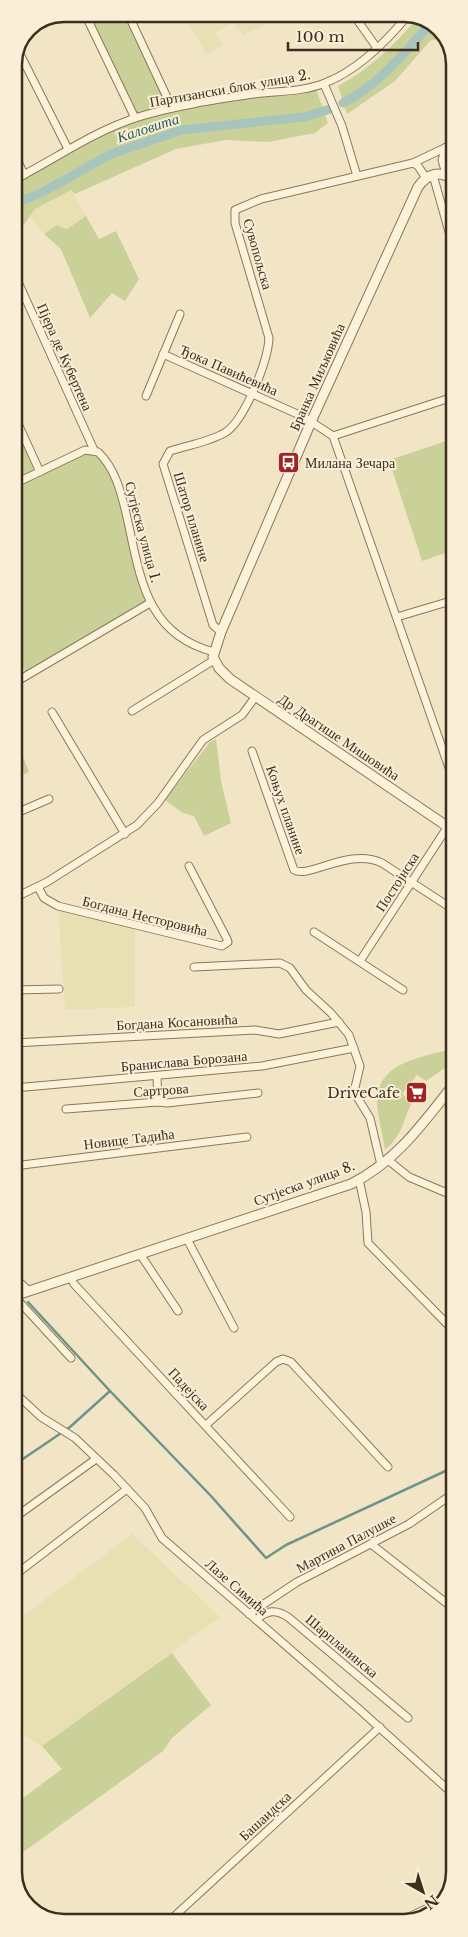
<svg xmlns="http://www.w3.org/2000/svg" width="468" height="1937" viewBox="0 0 468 1937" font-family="'Libre Baskerville',serif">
<rect width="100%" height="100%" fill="#f2e5c5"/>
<g fill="#e8e0b2">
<polygon points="183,14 289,14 243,35 233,23 215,33 224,46 206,54"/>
<polygon points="71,190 86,216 67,229 57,225 44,234 30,217 35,209"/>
<polygon points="58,906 135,926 135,1007 65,1010"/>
<polygon points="132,1534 220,1617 42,1746 27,1737 15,1723 15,1622"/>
</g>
<g fill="#cad198">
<polygon points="85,14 127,14 172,108 316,89 328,123 315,133 268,142 226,140 176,149 75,194 71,190 35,209 24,225 14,229 14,179 135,118"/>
<path d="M417 18 439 29 444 37 430 41 395 81 347 114 338 86C368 70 395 45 417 18Z"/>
<polygon points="86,216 99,239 116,231 139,279 125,301 112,293 90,318 61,249 44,234 57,225 67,229"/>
<polygon points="14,415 41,472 94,450 111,470 150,603 27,676 14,652"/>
<polygon points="452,439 454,550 422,561 389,460"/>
<polygon points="14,735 29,772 14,779"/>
<polygon points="216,739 221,781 231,823 204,836 194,816 183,813 165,800 210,742"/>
<path d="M454 1048V1062L426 1081 417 1075 402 1094 412 1102C403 1121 402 1136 385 1150 383 1134 377 1116 377 1100 378 1061 425 1057 454 1048Z"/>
<polygon points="172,1653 211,1705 172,1738 163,1751 15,1858 15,1804 62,1769 42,1746"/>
</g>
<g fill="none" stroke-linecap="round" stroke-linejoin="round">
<g stroke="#6d948b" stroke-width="2.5">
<polyline points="28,1302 110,1391"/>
<polyline points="14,1465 70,1427 110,1391 211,1496 266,1558 286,1545 454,1467"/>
</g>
<g stroke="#a7c5bc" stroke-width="9">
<path d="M343 103C378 86 405 52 430 24"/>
<polyline points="14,204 41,193 111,154 182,130 304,117 330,109"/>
</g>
<defs>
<g id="minor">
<polyline points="85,14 135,118"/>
<polyline points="128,14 172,108"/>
<polyline points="353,14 377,48"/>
<polyline points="19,52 68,149"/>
<polyline points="324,84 342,126 357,176"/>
<polyline points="14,152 24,175"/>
<polyline points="413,163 418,166 426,178"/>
<polyline points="446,174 442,160 446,147"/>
<polyline points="433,175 453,246"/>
<path d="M14 180C55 159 91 133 135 118 173 106 214 100 254 94 277 91 303 92 325 83 358 70 387 41 409 14"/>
<polyline points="14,273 94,450"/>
<polyline points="163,354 304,417 333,436 453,397"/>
<polyline points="146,396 180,314"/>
<polyline points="14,415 40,472"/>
<polyline points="333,436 454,782"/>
<path d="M14 484 85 450 98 452C115 468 121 492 126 513 140 574 144 634 214 652"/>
<polyline points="397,617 454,600"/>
<path d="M221 632 213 625 163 464 170 451C188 445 210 442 226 432 245 419 268 361 269 338L235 223V210L261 199 413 163 453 144"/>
<polyline points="14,683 150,603"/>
<polyline points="132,711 214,660"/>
<polyline points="52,712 125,834"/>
<path d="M252 751 294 870C309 879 349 847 382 863L454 910"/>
<polyline points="14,814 49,799"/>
<polyline points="38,887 44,898 58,906 222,946 228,942 227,939 189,866"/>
<polyline points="14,898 47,882 137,825 158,803 203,740 242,715 256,696"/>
<polyline points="314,932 403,990"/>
<polyline points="360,961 454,817"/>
<polyline points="194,967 280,963 290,968 306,990 331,1013 349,1035 360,1066 354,1092 370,1118 381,1165"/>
<polyline points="14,990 59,989"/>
<polyline points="14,1043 255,1030 279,1034 339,1022"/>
<polyline points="157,1076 158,1102"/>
<polyline points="14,1088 262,1066 354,1048"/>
<polyline points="66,1109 158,1102 167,1103 258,1093"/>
<polyline points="388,1160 409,1177 454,1196"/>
<polyline points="14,1166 247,1137"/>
<polyline points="359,1179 366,1212 368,1243 454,1331"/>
<polyline points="187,1239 234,1328"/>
<polyline points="140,1254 178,1311"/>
<polyline points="14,1277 29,1291"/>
<polyline points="71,1278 74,1284 290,1517"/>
<polyline points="14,1296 71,1358"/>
<polyline points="14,1392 41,1417 75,1438 114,1475 145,1508 162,1538 360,1710 454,1795"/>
<polyline points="206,1425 276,1362 283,1359 291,1362 388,1467"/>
<polyline points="14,1518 96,1459"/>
<polyline points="371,1544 454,1609"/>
<polyline points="15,1575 127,1489"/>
<polyline points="249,1614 297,1582 409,1524 454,1493"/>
<path d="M256 1620C267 1610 276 1609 288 1617L408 1718"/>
<polyline points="398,1922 443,1901"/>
<polyline points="167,1923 380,1727"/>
</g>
<g id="tertiary">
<path d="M453 180C440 170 428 173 418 187L311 422 221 632 213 657 219 668 230 679 454 831"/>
<path d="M14 1296 351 1184C397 1161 423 1123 454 1084"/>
</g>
</defs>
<use href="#minor" stroke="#8e7659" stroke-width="9"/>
<use href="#tertiary" stroke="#8e7659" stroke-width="11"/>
<use href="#minor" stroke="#fbf2da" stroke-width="7"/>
<use href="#tertiary" stroke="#fbf2da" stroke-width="9"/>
</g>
<defs>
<symbol id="bus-square" viewBox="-11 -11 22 22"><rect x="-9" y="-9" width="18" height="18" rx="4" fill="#a22525" stroke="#f8efd6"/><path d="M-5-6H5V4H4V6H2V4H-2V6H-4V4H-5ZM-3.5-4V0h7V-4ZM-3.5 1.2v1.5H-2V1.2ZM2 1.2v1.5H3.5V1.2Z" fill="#fff"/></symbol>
<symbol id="supermarket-square" viewBox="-11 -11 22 22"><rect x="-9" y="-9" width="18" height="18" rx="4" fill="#a22525" stroke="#f8efd6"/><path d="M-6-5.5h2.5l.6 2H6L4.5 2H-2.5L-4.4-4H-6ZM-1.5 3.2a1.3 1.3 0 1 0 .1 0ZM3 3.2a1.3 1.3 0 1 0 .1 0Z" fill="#fff"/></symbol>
</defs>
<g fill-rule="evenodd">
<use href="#bus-square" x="276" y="450" width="25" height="25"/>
<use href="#supermarket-square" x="404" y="1080" width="25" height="25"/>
</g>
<g text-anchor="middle" stroke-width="4" stroke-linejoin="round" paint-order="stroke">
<g font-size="14" fill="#3d2e1e" stroke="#f8efd6">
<text transform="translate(230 88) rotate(-10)" y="5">Партизански блок улица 2.</text>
<text transform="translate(258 254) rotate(74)" y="5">Сувопољска</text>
<text transform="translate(65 357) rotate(66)" y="5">Пјера де Кубертена</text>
<text transform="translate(229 370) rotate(24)" y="5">Ђока Павићевића</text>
<text transform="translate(317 377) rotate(-66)" y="5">Бранка Миљковића</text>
<text transform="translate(192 517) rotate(73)" y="5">Шатор планине</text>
<text transform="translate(143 532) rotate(75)" y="5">Сутјеска улица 1.</text>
<text transform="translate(339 737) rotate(34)" y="5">Др Драгише Мишовића</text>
<text transform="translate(286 810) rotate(71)" y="5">Коњух планине</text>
<text transform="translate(397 882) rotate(-57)" y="5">Постојнска</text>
<text transform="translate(145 916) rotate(14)" y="5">Богдана Несторовића</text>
<text transform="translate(177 1022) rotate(-3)" y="5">Богдана Косановића</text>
<text transform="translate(184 1061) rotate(-5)" y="5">Бранислава Борозана</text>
<text transform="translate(161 1090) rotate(-4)" y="5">Сартрова</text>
<text transform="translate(129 1139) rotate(-7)" y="5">Новице Тадића</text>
<text transform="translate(304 1183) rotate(-20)" y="5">Сутјеска улица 8.</text>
<text transform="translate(189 1389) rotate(47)" y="5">Падејска</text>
<text transform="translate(346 1543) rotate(-28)" y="5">Мартина Палушке</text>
<text transform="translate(237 1587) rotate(41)" y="5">Лазе Симића</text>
<text transform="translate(342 1646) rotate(40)" y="5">Шарпланинска</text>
<text transform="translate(265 1816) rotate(-43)" y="5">Башаидска</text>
</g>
<g font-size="14" fill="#3d2e1e" stroke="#f8efd6" text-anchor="start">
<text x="305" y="468">Милана Зечара</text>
<text x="400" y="1098" text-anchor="end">DriveCafe</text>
</g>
<g font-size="15" font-style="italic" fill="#2d5e5c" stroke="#f8efd6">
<text transform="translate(148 128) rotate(-18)" y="5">Каловита</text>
</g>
</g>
<path d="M0 0H468V1937H0ZM64 22H404A42 42 0 0 1 446 64V1872A42 42 0 0 1 404 1914H64A42 42 0 0 1 22 1872V64A42 42 0 0 1 64 22Z" fill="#f8efd6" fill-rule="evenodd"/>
<path fill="none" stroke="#3d2e1e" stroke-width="2.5" d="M64 22H404A42 42 0 0 1 446 64V1872A42 42 0 0 1 404 1914H64A42 42 0 0 1 22 1872V64A42 42 0 0 1 64 22Z"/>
<g transform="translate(423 1892) rotate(141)" stroke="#f8efd6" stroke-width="4" paint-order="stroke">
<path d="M0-4L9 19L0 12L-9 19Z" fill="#3d2e1e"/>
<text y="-8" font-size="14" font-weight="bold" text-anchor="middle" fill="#3d2e1e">N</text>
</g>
<path d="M288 42v8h130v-8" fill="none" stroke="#3d2e1e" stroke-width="2.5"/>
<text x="296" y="42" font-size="15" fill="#3d2e1e" stroke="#f8efd6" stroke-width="4" paint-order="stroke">100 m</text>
</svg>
